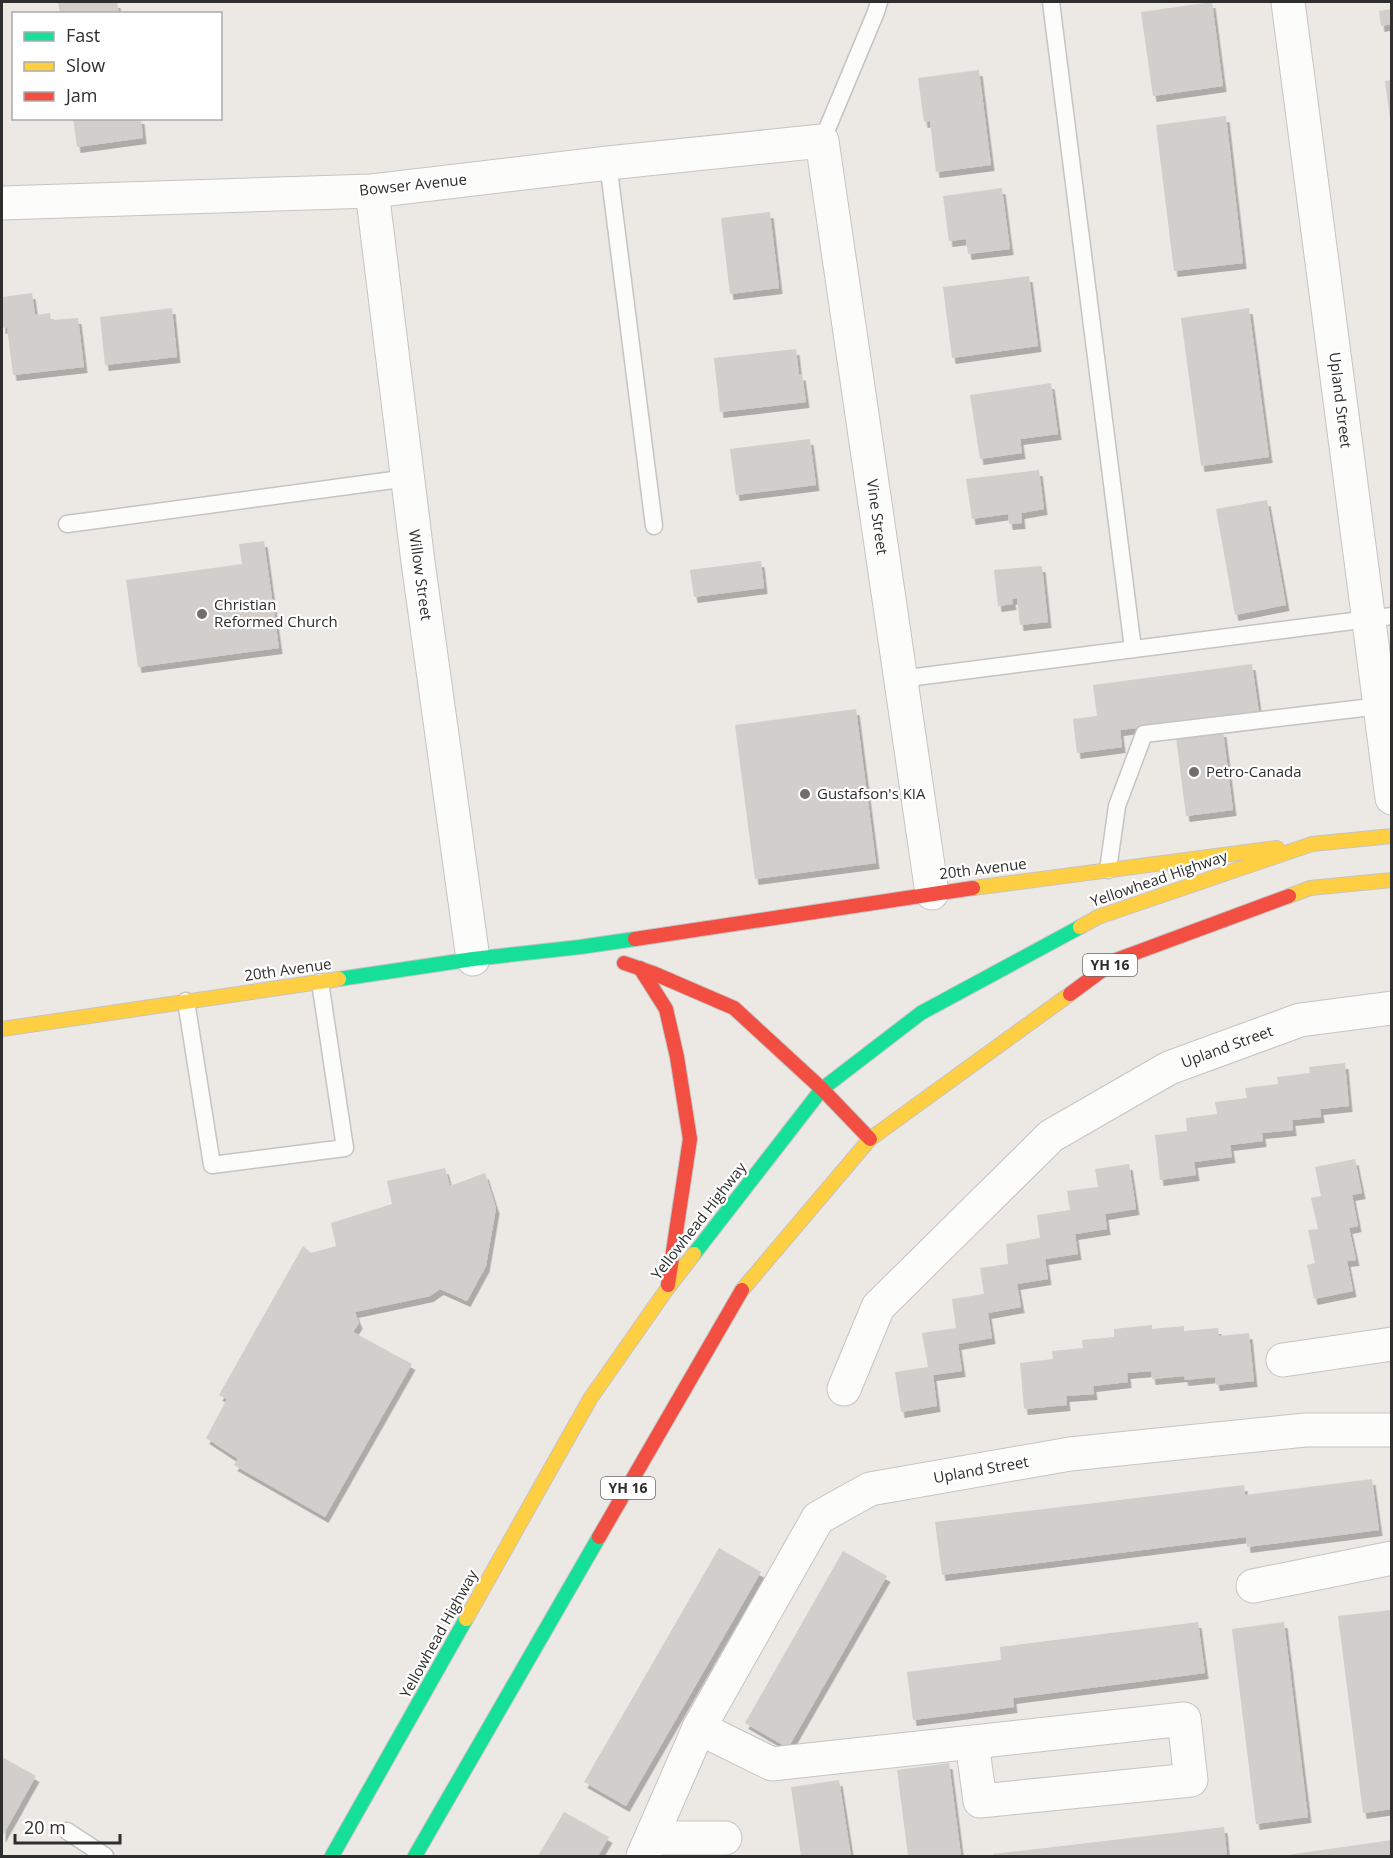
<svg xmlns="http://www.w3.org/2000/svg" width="1393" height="1858" viewBox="0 0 1393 1858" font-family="'Open Sans',sans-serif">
<defs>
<filter id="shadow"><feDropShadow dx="3.5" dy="6" stdDeviation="0" flood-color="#0004"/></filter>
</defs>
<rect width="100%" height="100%" fill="#ece8e4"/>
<g fill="#d1cecb" filter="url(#shadow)">
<polygon points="58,2 117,2 119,14 60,14"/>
<polygon points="1212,2 1223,86 1153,96 1141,12"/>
<polygon points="1392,9 1392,24 1381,26 1379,11"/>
<polygon points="979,70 991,165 936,172 930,121 924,122 918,78"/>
<polygon points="1392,80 1392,118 1390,118 1385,81"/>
<polygon points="1226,116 1243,263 1174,271 1156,125"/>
<polygon points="73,118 141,118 143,138 77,147"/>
<polygon points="1002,188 1010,249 968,254 966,239 949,241 943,196"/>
<polygon points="770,212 779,288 730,294 721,218"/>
<polygon points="1029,276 1038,346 952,358 943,287"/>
<polygon points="32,293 35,315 50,313 51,320 78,318 84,367 13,375 7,327 2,328 2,297"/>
<polygon points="172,308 177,357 105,365 100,317"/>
<polygon points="1249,308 1269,457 1201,466 1181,318"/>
<polygon points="796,349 799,375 802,374 806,402 720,412 714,358"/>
<polygon points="1051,383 1058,434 1020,439 1022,453 980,459 970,395"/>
<polygon points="810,439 816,485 736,495 730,449"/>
<polygon points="1039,470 1044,509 1021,513 1022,523 1009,524 1008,514 972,519 966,479"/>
<polygon points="1267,500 1286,605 1235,615 1216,509"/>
<polygon points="264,541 279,648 138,667 126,580 242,564 239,544"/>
<polygon points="761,561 764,588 694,597 690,570"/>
<polygon points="1042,566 1048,622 1020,625 1017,598 1012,599 1013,604 998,606 994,570"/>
<polygon points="1252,664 1259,713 1120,730 1122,747 1077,753 1073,719 1097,716 1093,685"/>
<polygon points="856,709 876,863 755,879 735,725"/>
<polygon points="1223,731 1233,810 1186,816 1176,737"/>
<polygon points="1345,1063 1349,1106 1320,1109 1321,1117 1292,1120 1293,1130 1262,1133 1263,1141 1230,1145 1232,1157 1194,1162 1196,1175 1160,1180 1155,1135 1187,1131 1186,1118 1217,1114 1215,1102 1247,1098 1245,1088 1278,1084 1277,1077 1310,1073 1309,1067"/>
<polygon points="1355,1159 1362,1193 1352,1195 1358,1226 1349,1228 1356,1260 1347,1261 1353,1291 1314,1299 1307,1265 1315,1263 1308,1230 1318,1229 1311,1198 1321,1196 1315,1167"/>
<polygon points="1129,1164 1136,1209 1105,1214 1107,1229 1075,1234 1078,1254 1045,1259 1048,1279 1017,1284 1021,1307 988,1313 992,1338 958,1344 962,1371 933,1375 937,1406 901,1412 895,1372 928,1367 922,1333 956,1328 952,1299 984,1294 980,1268 1008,1264 1006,1244 1040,1238 1037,1215 1070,1210 1067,1191 1098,1187 1095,1169"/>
<polygon points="445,1168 450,1186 485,1173 496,1208 486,1266 467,1301 440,1289 430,1296 355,1312 359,1323 353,1332 412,1364 325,1517 234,1465 238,1459 206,1438 227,1399 219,1395 303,1246 311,1253 336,1246 331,1223 392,1204 387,1181"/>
<polygon points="1152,1325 1152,1329 1184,1326 1184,1331 1218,1328 1219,1336 1249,1333 1254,1381 1216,1385 1215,1377 1185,1380 1184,1376 1152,1379 1151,1371 1127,1373 1128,1382 1093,1386 1094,1394 1066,1396 1067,1405 1024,1409 1020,1363 1053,1359 1052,1351 1083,1348 1082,1340 1114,1337 1114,1329"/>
<polygon points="1372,1479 1379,1530 1247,1547 1246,1537 942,1575 935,1522 1244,1485 1245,1495"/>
<polygon points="719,1548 761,1572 626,1806 584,1782"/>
<polygon points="843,1551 887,1576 788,1748 745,1723"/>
<polygon points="1391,1610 1392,1809 1363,1813 1338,1616"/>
<polygon points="1198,1622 1205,1673 1013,1698 1014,1707 913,1720 907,1672 1001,1660 1000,1647"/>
<polygon points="1284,1622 1308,1817 1256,1824 1232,1629"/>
<polygon points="2,1757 36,1776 2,1837"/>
<polygon points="949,1763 961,1856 908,1856 897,1770"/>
<polygon points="839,1780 851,1856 801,1856 791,1787"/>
<polygon points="564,1812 609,1837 598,1856 538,1856"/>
<polygon points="1224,1827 1227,1856 994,1856 993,1854"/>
<polygon points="1392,1840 1392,1856 1287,1856 1287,1855"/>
</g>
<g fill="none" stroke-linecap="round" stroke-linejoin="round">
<defs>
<g id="lane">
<polyline points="1051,2 1133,649"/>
<polyline points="822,141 876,12 879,2"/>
<polyline points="608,163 654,526"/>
<polyline points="67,524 408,478"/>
<polyline points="900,679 1392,616"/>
<polyline points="1108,870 1117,806 1144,734 1380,706"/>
<polyline points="186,1001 212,1165 345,1148 320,982"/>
<polyline points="67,1831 105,1856"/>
</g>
<g id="street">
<polyline points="1288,2 1392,798"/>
<polyline points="372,191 418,562 473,959"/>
<polyline points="2,203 372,191 608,163 822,141 932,893"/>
<polyline points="1283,1360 1392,1344"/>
<polyline points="844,1389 878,1307 1051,1136 1169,1068 1300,1020 1392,1008"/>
<polyline points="1253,1586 1392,1558"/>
<polyline points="699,1728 772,1764 1184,1719 1191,1780 980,1801 972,1742"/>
<polyline points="652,1838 725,1838"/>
<polyline points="643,1856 699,1728 818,1518 870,1489 1070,1454 1305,1430 1392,1430"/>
</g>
<g id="fast">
<polyline points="339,979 473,959 580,947 635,939"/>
<polyline points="694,1254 822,1089 921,1013 1080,927"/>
<polyline points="332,1856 466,1619"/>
<polyline points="415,1856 599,1537"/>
</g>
<g id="slow">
<polyline points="973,888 1277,848"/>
<polyline points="1289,896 1310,888 1392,880"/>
<polyline points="1080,927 1098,917 1312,844 1392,836"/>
<polyline points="2,1029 339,979"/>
<polyline points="742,1290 870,1139 1070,994"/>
<polyline points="466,1619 590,1399 667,1289 694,1254"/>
</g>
<g id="jam">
<polyline points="635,939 973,888"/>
<polyline points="624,963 653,973 734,1008 822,1089 870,1139"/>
<polyline points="640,968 666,1009 677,1057 690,1139 668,1285"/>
<polyline points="1070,994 1116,960 1289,896"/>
<polyline points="599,1537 742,1290"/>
</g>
</defs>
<use href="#lane" stroke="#c5c4c5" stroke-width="19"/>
<use href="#street" stroke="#c5c4c5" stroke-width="35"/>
<use href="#fast" stroke="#c5c4c5" stroke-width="16"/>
<use href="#slow" stroke="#c5c4c5" stroke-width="16"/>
<use href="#jam" stroke="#c5c4c5" stroke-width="16"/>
<use href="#lane" stroke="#fcfcfb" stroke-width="16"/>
<use href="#street" stroke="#fcfcfb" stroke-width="33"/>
<use href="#fast" stroke="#16e098" stroke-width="14"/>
<use href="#slow" stroke="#ffcf43" stroke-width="14"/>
<use href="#jam" stroke="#f24e42" stroke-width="14"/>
</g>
<g fill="#706f6e" stroke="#fff" stroke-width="2">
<circle cx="202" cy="614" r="6"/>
<circle cx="1194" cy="772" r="6"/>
<circle cx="805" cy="794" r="6"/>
</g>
<g text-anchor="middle" stroke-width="4.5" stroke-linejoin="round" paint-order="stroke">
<g fill="#fff" stroke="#6d6d6d" stroke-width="1.5">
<rect x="1083" y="954" width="54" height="22" rx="4.5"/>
<rect x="601" y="1477" width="54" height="22" rx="4.5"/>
</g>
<g font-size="14" font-weight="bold" fill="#2e2e2e">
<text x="1110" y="970">YH 16</text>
<text x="628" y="1493">YH 16</text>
</g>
<g font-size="15" fill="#2e2e2e" stroke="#fff">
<text transform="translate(413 185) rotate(-6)" y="5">Bowser Avenue</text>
<text transform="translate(1340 400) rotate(83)" y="5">Upland Street</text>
<text transform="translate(877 517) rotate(82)" y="5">Vine Street</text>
<text transform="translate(420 575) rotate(82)" y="5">Willow Street</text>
<text transform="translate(983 869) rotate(-7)" y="5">20th Avenue</text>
<text transform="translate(1159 879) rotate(-19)" y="5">Yellowhead Highway</text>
<text transform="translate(288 970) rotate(-8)" y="5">20th Avenue</text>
<text transform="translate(1227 1047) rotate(-20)" y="5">Upland Street</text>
<text transform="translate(699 1221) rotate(-52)" y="5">Yellowhead Highway</text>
<text transform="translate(981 1470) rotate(-10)" y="5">Upland Street</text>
<text transform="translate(439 1634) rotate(-61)" y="5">Yellowhead Highway</text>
</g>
<g font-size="15" fill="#2e2e2e" stroke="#fff" text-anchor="start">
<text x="214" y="610">Christian<tspan x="214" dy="17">Reformed Church</tspan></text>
<text x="1206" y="777">Petro-Canada</text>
<text x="817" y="799">Gustafson's KIA</text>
</g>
</g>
<rect width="1393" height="1858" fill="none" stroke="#2e2e2e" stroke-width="6"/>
<rect x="12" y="12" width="210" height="108" fill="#ffffff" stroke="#ababab" stroke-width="1.5"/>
<rect x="24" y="32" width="30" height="9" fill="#16e098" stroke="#ababab" stroke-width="1.5"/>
<text x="66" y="42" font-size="18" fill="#2e2e2e">Fast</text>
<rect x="24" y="62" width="30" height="9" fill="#ffcf43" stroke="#ababab" stroke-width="1.5"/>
<text x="66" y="72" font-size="18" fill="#2e2e2e">Slow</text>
<rect x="24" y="92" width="30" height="9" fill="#f24e42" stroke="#ababab" stroke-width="1.5"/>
<text x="66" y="102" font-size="18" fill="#2e2e2e">Jam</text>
<path d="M15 1834v9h105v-9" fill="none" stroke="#2e2e2e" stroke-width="3"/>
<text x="24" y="1834" font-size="18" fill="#2e2e2e" stroke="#ffffff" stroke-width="4.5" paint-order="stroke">20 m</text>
</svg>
